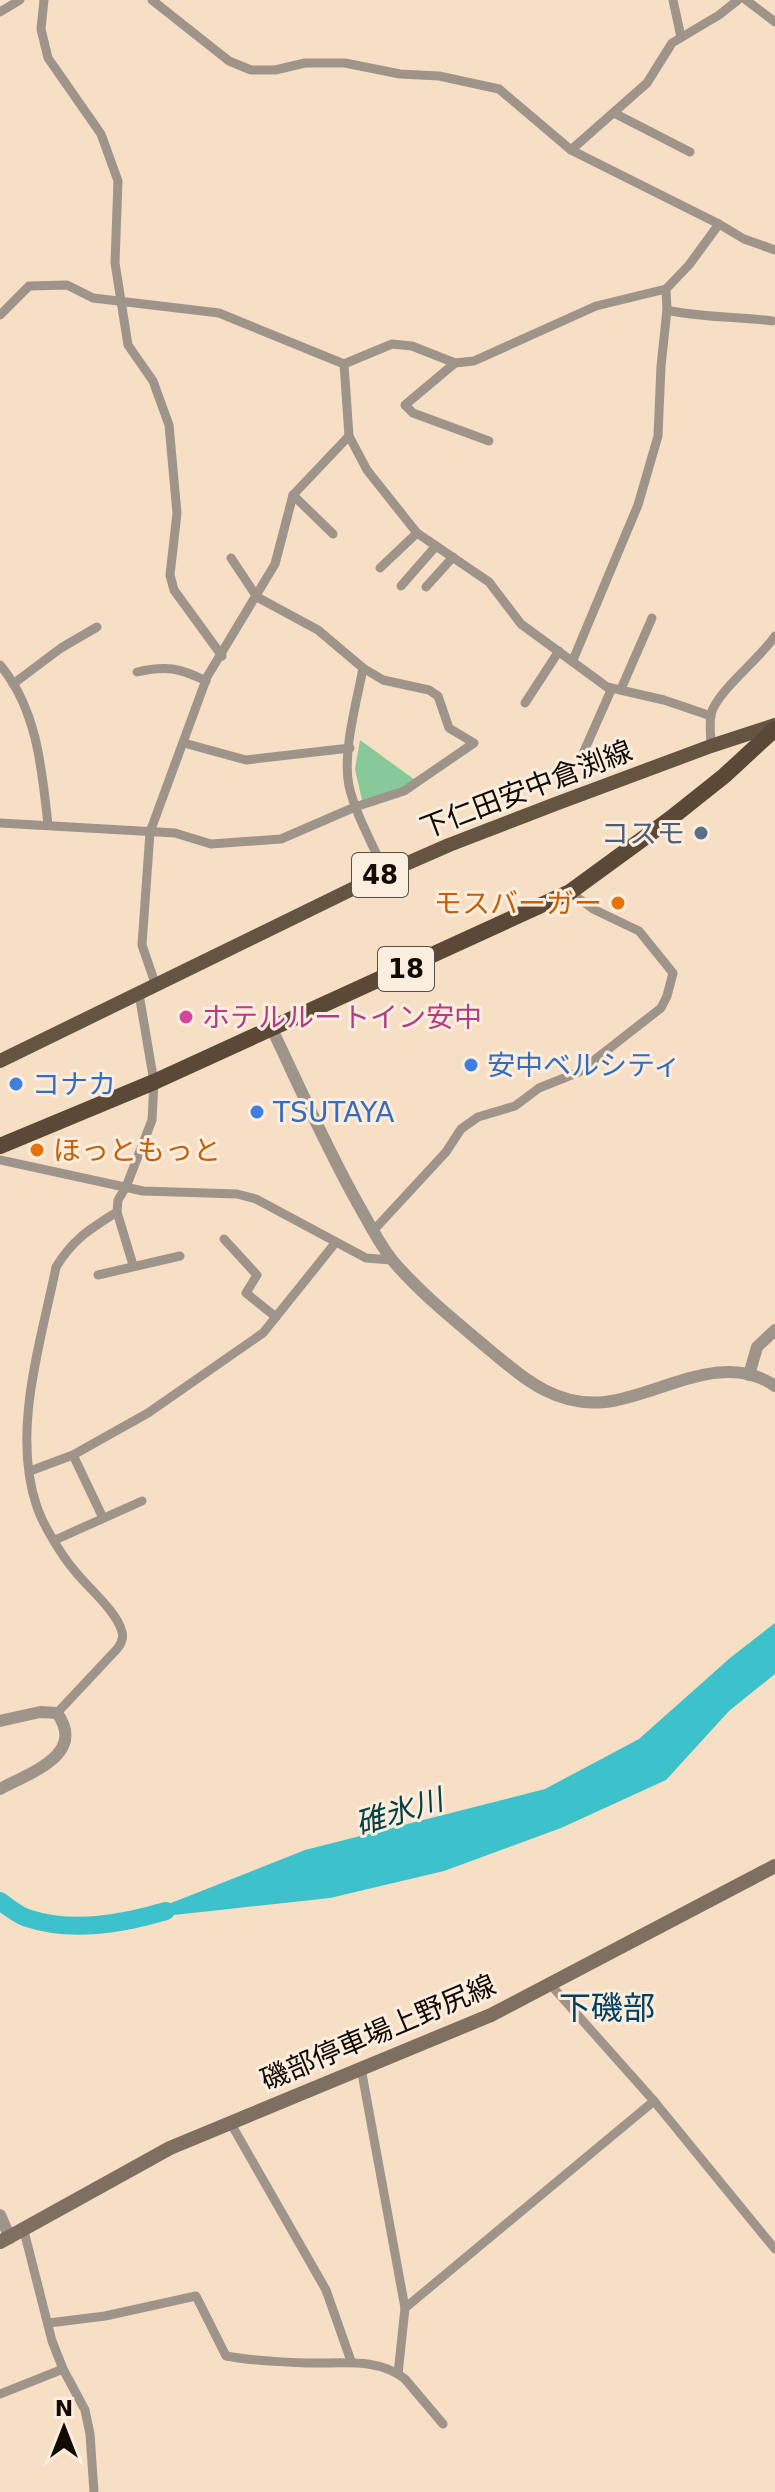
<svg xmlns="http://www.w3.org/2000/svg" width="775" height="2492" viewBox="0 0 775 2492" font-family="'DejaVu Sans','Noto Sans JP',sans-serif">
<rect width="100%" height="100%" fill="#f6dfc5"/>
<polygon fill="#87c999" points="360,740 415,780 403,789 362,800 355,769"/>
<polygon fill="#3dc1cb" points="775,1623 775,1674 729,1711 666,1780 561,1828 444,1871 330,1898 128,1920 305,1850 545,1789 639,1739 730,1658"/>
<g fill="none" stroke-linecap="round" stroke-linejoin="round">
<path stroke="#3dc1cb" stroke-width="18" d="M0 1901C8 1907 18 1915 27 1918 72 1933 122 1924 166 1911"/>
<g stroke="#9f948a" stroke-width="9">
<polyline points="44,0 41,29 48,58 101,134 118,181 115,263 128,345 153,381 169,425 177,513 170,575 174,590 222,656"/>
<polyline points="152,0 229,61 251,70 275,70 305,63 345,63 400,74 439,76 499,89 571,150 719,224 744,239 775,250"/>
<polyline points="673,0 681,37"/>
<polyline points="746,0 775,22"/>
<polyline points="0,12 20,0"/>
<polyline points="614,113 690,152"/>
<polyline points="571,150 647,83 672,43 719,15 738,0"/>
<path d="M667 310C701 318 736 316 772 321"/>
<polyline points="0,315 29,286 67,285 93,298 219,313 344,364 392,344 412,346 455,363 474,361 596,306 666,289 689,265 719,224"/>
<polyline points="455,363 405,405 413,413 489,441"/>
<polyline points="344,364 349,436 367,470 417,533 489,582 521,624 607,687 664,700 711,716"/>
<polyline points="293,495 333,534"/>
<polyline points="380,568 417,533"/>
<polyline points="401,586 436,546"/>
<polyline points="426,587 453,557"/>
<polyline points="573,660 638,505 658,436 661,366 667,310 666,289"/>
<path d="M0 665C37 709 42 769 48 825"/>
<path d="M363 668C357 701 342 753 349 786 356 816 373 844 385 873"/>
<path d="M137 672C166 665 180 668 206 681"/>
<polyline points="13,684 61,648 97,627"/>
<polyline points="621,689 652,618"/>
<polyline points="525,703 559,651"/>
<polyline points="184,743 246,760 350,748"/>
<path d="M711 746C711 736 709 724 711 714 717 691 760 659 775 636"/>
<polyline points="581,758 612,688"/>
<polyline points="0,823 175,833 211,844 281,839 355,807 404,791 474,743 449,728 438,696 429,690 383,680 363,668 318,630 257,597 231,558"/>
<polyline points="156,986 142,945 150,832 207,677 275,564 293,495 349,436"/>
<polyline points="0,1160 143,1191 237,1194 256,1199 366,1258 392,1260"/>
<polyline points="117,1212 133,1265"/>
<polyline points="373,1231 446,1152 461,1129 478,1117 515,1106 539,1088 579,1072 661,1008 667,996 673,973 639,931 593,909 570,892"/>
<polyline points="224,1239 257,1275 246,1293 276,1317"/>
<polyline points="98,1275 180,1256"/>
<polyline points="73,1455 103,1518"/>
<polyline points="30,1471 73,1455 148,1413 263,1333 336,1242"/>
<polyline points="55,1540 142,1501"/>
<path d="M57 1713 117 1649C121 1644 124 1639 122 1632 117 1611 87 1587 74 1570 62 1556 43 1525 37 1507 11 1432 41 1342 56 1267 73 1239 90 1229 117 1212L118 1200 126 1187 152 1120 154 1082 139 994"/>
<polyline points="550,1984 654,2101 775,2249"/>
<polyline points="361,2068 405,2308 398,2374"/>
<polyline points="230,2122 326,2290 351,2361"/>
<polyline points="24,2231 52,2341 63,2369 85,2410 90,2434 94,2492"/>
<polyline points="405,2308 654,2101"/>
<path d="M49 2323 105 2316 196 2296 226 2356C253 2361 280 2362 307 2363 340 2364 378 2357 405 2379L443 2424"/>
<polyline points="0,2394 63,2369"/>
</g>
<g stroke="#9f948a" stroke-width="12">
<path d="M272 1029C300 1088 326 1147 358 1204 369 1223 379 1244 393 1261 422 1295 458 1323 492 1352 526 1380 557 1407 605 1402 659 1396 722 1349 775 1386"/>
<polyline points="749,1375 757,1347 775,1330"/>
<path d="M0 1721 40 1712 57 1713C87 1755 29 1773 0 1789"/>
<polyline points="0,2215 10,2238"/>
</g>
<polyline stroke="#7e6f60" stroke-width="14" points="0,2242 170,2148 491,2015 775,1866"/>
<polyline stroke="#665442" stroke-width="14" points="0,1061 385,873 449,845 558,803 711,746 775,725"/>
<polyline stroke="#5c4836" stroke-width="16" points="0,1146 154,1082 570,892 670,819 724,776 775,729"/>
</g>
<circle fill="#5c6f8a" stroke="#fceede" stroke-width="3" cx="701" cy="833" r="8"/>
<g fill="#e8710a" stroke="#fceede" stroke-width="3">
<circle cx="618" cy="903" r="8"/>
<circle cx="37" cy="1150" r="8"/>
</g>
<circle fill="#d1479c" stroke="#fceede" stroke-width="3" cx="186" cy="1017" r="8"/>
<g fill="#3f7fe0" stroke="#fceede" stroke-width="3">
<circle cx="471" cy="1065" r="8"/>
<circle cx="16" cy="1084" r="8"/>
<circle cx="257" cy="1112" r="8"/>
</g>
<g text-anchor="middle" stroke-width="6" stroke-linejoin="round" paint-order="stroke">
<g fill="#fceede" stroke="#584f45" stroke-width="2">
<rect x="352" y="853" width="56" height="44" rx="6"/>
<rect x="378" y="947" width="56" height="44" rx="6"/>
</g>
<g font-size="26" font-weight="bold" fill="#120b04">
<text x="380" y="884">48</text>
<text x="406" y="978">18</text>
</g>
<g font-size="28" fill="#120b04" stroke="#fceede">
<text transform="translate(526 789) rotate(-21)" y="10">下仁田安中倉渕線</text>
<text transform="translate(378 2032) rotate(-23)" y="10">磯部停車場上野尻線</text>
</g>
<g font-size="28" fill="#4e5e75" stroke="#fceede" text-anchor="end">
<text x="685" y="843">コスモ</text>
</g>
<g font-size="28" fill="#c56008" stroke="#fceede" text-anchor="end">
<text x="602" y="913">モスバーガー</text>
<text x="53" y="1160" text-anchor="start">ほっともっと</text>
</g>
<g font-size="28" fill="#b23c85" stroke="#fceede" text-anchor="start">
<text x="202" y="1027">ホテルルートイン安中</text>
</g>
<g font-size="28" fill="#366cbe" stroke="#fceede" text-anchor="start">
<text x="487" y="1075">安中ベルシティ</text>
<text x="32" y="1094">コナカ</text>
<text x="273" y="1122">TSUTAYA</text>
</g>
<g font-size="30" font-style="italic" fill="#044146" stroke="#fceede">
<text transform="translate(399 1812) rotate(-17)" y="10">碓氷川</text>
</g>
<g font-size="32" fill="#023f60" stroke="#fceede">
<text x="607" y="2019">下磯部</text>
</g>
</g>
<g transform="translate(64 2428)" stroke="#fceede" stroke-width="6" paint-order="stroke">
<path d="M0-6L14 30L0 20L-14 30Z" fill="#120b04"/>
<text y="-12" font-size="22" font-weight="bold" text-anchor="middle" fill="#120b04">N</text>
</g>
</svg>
